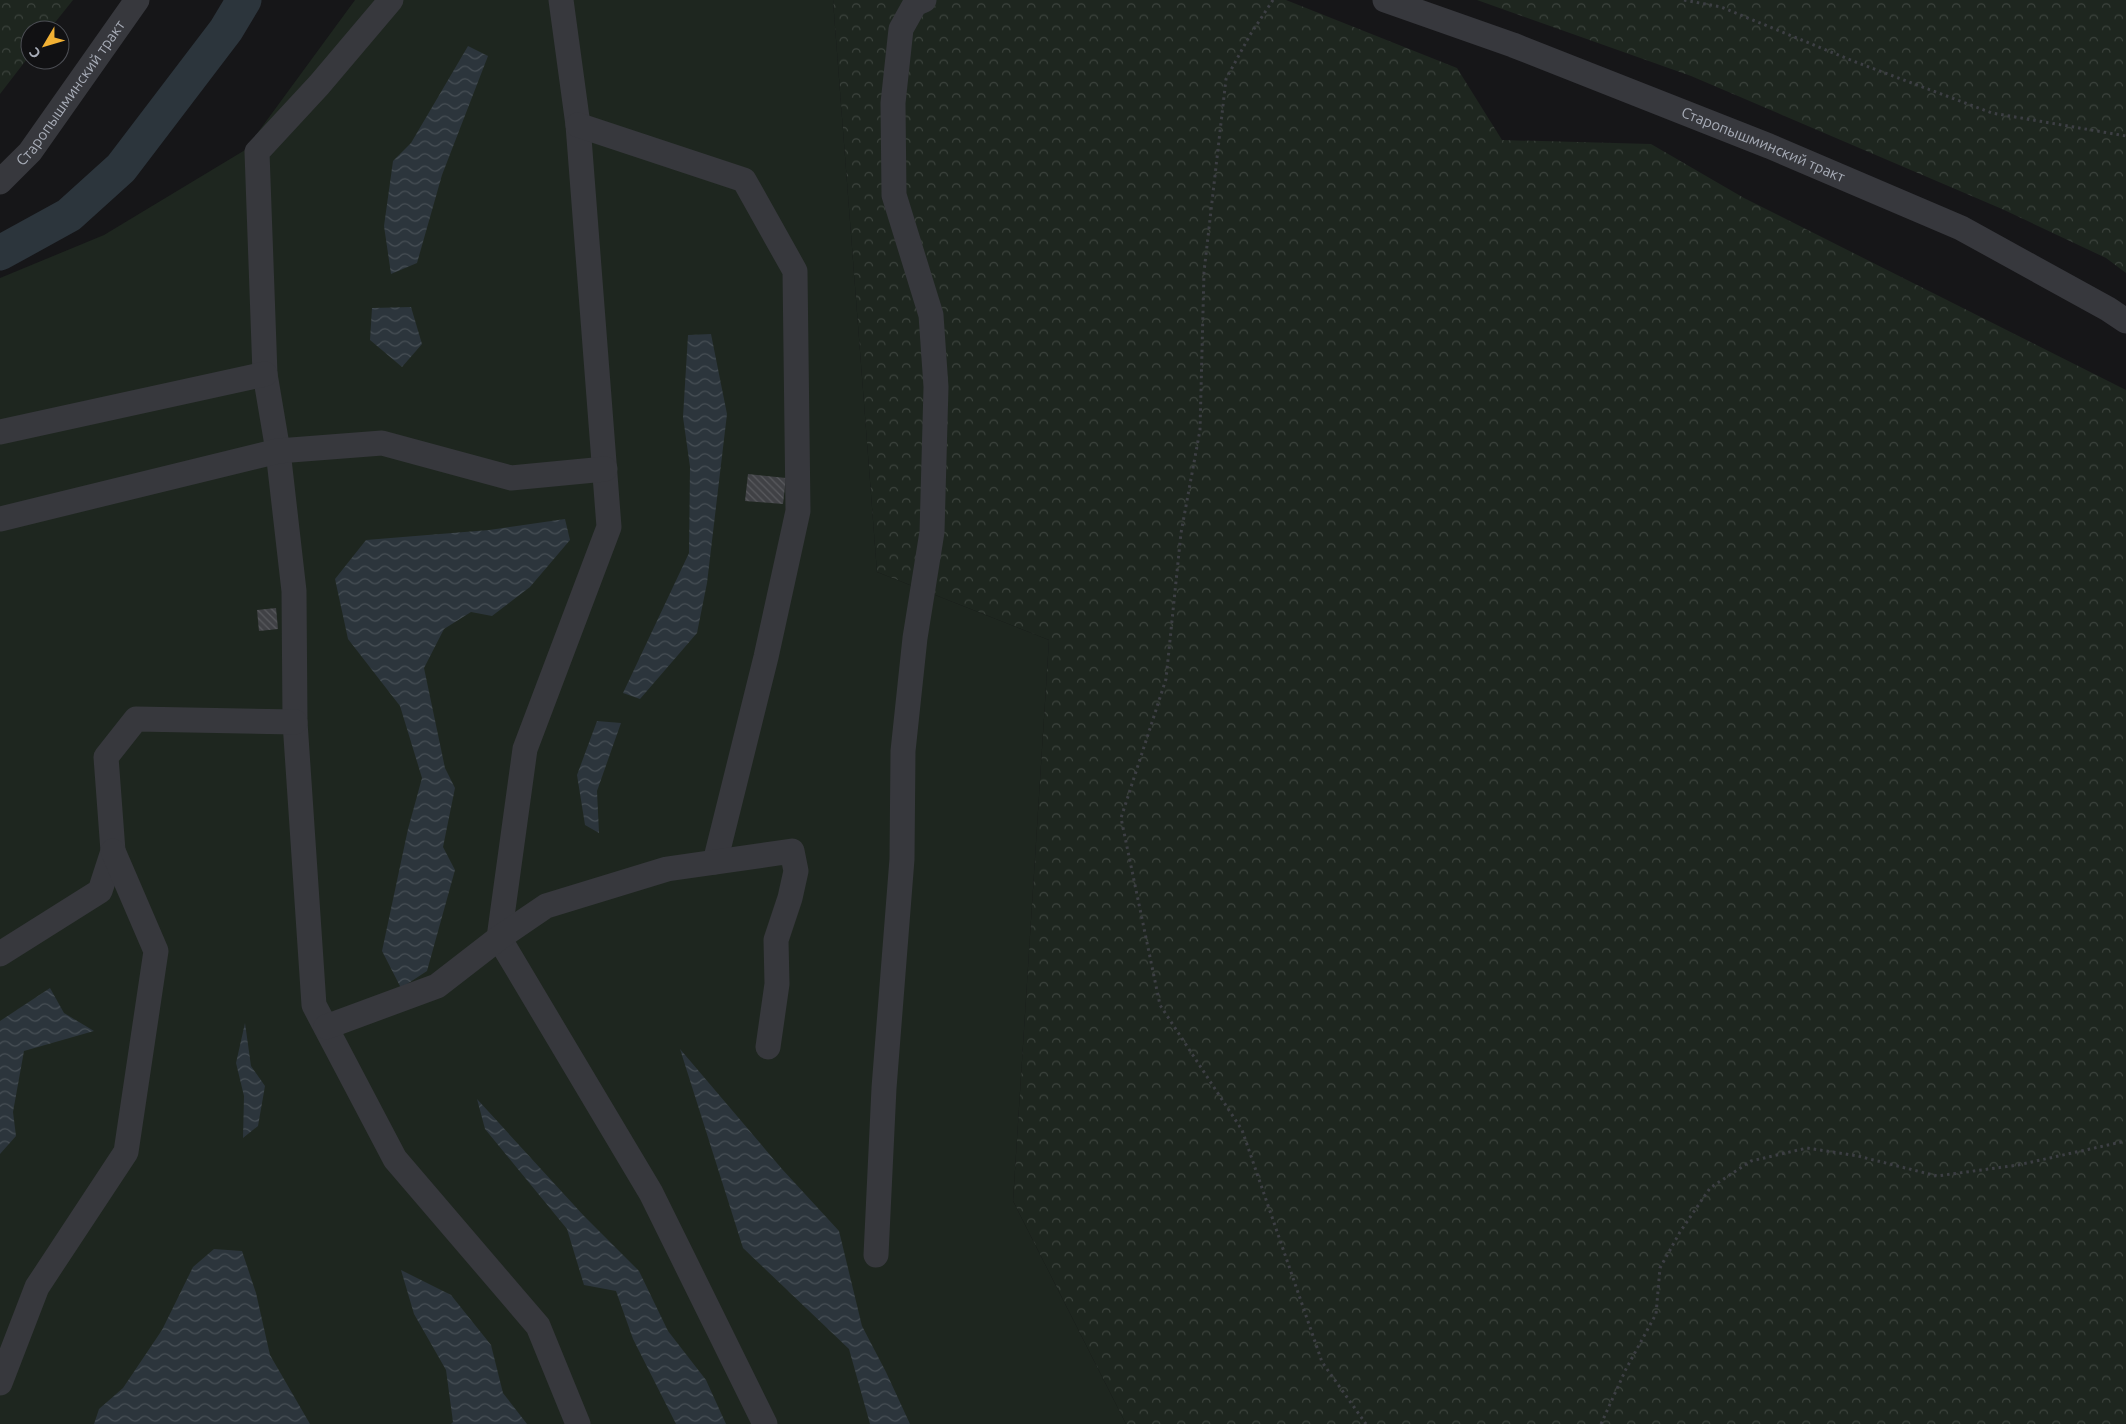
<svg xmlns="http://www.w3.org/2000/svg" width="2126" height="1424" viewBox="0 0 2126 1424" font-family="Ubuntu,sans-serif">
<defs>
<pattern id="forest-crowns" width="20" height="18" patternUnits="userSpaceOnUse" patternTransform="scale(1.25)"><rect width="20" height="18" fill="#1e261f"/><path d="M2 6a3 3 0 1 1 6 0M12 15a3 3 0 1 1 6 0" fill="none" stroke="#3c433d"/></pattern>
<pattern id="water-waves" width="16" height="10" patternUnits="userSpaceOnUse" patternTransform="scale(1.25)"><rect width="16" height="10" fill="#2c353c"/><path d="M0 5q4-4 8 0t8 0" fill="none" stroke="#485056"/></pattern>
<pattern id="building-back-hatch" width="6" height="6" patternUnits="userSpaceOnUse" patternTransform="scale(1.25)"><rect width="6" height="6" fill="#404145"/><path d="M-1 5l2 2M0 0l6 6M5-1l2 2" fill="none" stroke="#595a5e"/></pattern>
</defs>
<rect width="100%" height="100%" fill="#161618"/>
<g fill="url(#forest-crowns)">
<polygon points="0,0 73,0 49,30 30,30 30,55 0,94"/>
<polygon points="833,0 1286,0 1457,68 1502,140 1651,144 1744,198 2126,390 2126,1424 1126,1424 1013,1201 1049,640 877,572"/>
<polygon points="1477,0 2126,0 2126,273 2106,258 2002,209 1691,76"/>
</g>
<polygon fill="#1e261f" points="355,0 833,0 877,572 1049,640 1013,1201 1126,1424 0,1424 0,278 104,235 245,150"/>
<g fill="url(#water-waves)">
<polygon points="468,46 488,56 442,175 417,263 391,274 384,226 393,161 411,143"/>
<polygon points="411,307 422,344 402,367 370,340 372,308"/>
<polygon points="711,334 727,414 707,583 697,633 640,699 623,693 689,553 690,467 683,417 688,335"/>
<polygon points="565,519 570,540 530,587 492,616 471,612 444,629 424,668 445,768 455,788 443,847 455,870 427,971 401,988 382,951 408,829 422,778 400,706 348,639 335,579 366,540 489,530"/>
<polygon points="597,721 621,723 597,791 599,833 585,825 577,775"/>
<polygon points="50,988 64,1013 94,1031 24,1051 13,1112 16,1136 0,1154 0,1021"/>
<polygon points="245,1023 251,1066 265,1086 258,1126 243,1138 244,1096 236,1063"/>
<polygon points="680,1049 782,1169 839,1231 862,1326 886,1372 910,1424 870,1424 849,1349 743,1248"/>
<polygon points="477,1099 584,1216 639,1271 668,1331 706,1380 726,1424 676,1424 633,1339 616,1291 584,1285 567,1229 485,1129"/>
<polygon points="214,1249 242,1251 256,1293 270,1355 310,1424 94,1424 99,1409 123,1388 162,1330 193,1267"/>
<polygon points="401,1270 451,1295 491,1345 503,1393 527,1424 451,1424 453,1422 446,1370 414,1314"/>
</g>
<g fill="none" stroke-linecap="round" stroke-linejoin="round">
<polyline stroke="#2c353c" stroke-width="35" points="0,253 69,215 121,168 226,30 244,0"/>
</g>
<g fill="url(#building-back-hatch)">
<polygon points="748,474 786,478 783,504 745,501"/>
<polygon points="276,608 278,629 259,631 257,610"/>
</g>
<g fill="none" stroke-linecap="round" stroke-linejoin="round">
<g stroke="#3d3f44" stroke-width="3" stroke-dasharray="2.5 4" stroke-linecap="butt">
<polyline points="1273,0 1250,35 1226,79 1204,272 1200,430 1181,533 1166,679 1121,818 1160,1005 1242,1130 1322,1362 1366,1424"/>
<polyline points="1684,0 1721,7 1853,61 1992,113 2126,136"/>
<polyline points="1601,1424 1626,1369 1656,1314 1660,1268 1680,1232 1710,1188 1751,1161 1807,1148 1858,1156 1937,1176 2018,1165 2126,1141"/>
</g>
<g stroke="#37383d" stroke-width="25">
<polyline points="391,0 319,85 257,152 265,374 278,451 294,591 295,722 314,1005 395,1159 538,1326 578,1424"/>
<polyline points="561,0 578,125 609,527 525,749 499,938 651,1193 765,1424"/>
<path id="s1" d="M1385 0 1513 45 1769 146 1961 228 2108 309 2126 321"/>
<polyline points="578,125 744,180 795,271 798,511 766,657 715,862"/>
<path id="s2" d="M0 182 30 152 137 0"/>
<polyline points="0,432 265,374"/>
<polyline points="0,519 278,451 382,443 511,478 605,469"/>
<polyline points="0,954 100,891 113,851 106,757 136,719 295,722"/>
<polyline points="326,1027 437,986 499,938 546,906 667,869 792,851 796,871 790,898 776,940 777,984 768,1047"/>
<polyline points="876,1255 884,1088 902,859 903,751 915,638 932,532 936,387 931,315 894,195 893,103 901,29 915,4 924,0"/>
<polyline points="0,1383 37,1287 126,1152 156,951 113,851"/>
</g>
</g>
<g text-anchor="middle" stroke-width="4" stroke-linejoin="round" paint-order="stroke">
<g font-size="15" fill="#a8adb8" stroke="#111113">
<text dy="5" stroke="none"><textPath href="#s2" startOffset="114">Старопышминский тракт</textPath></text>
<text dy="5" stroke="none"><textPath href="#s1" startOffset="405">Старопышминский тракт</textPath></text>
</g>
</g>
<g transform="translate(45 45) rotate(232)"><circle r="24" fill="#111113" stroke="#4d4f55"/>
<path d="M0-4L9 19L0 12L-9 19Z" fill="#f2b134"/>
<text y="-8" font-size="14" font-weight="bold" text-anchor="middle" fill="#a8adb8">С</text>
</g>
</svg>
